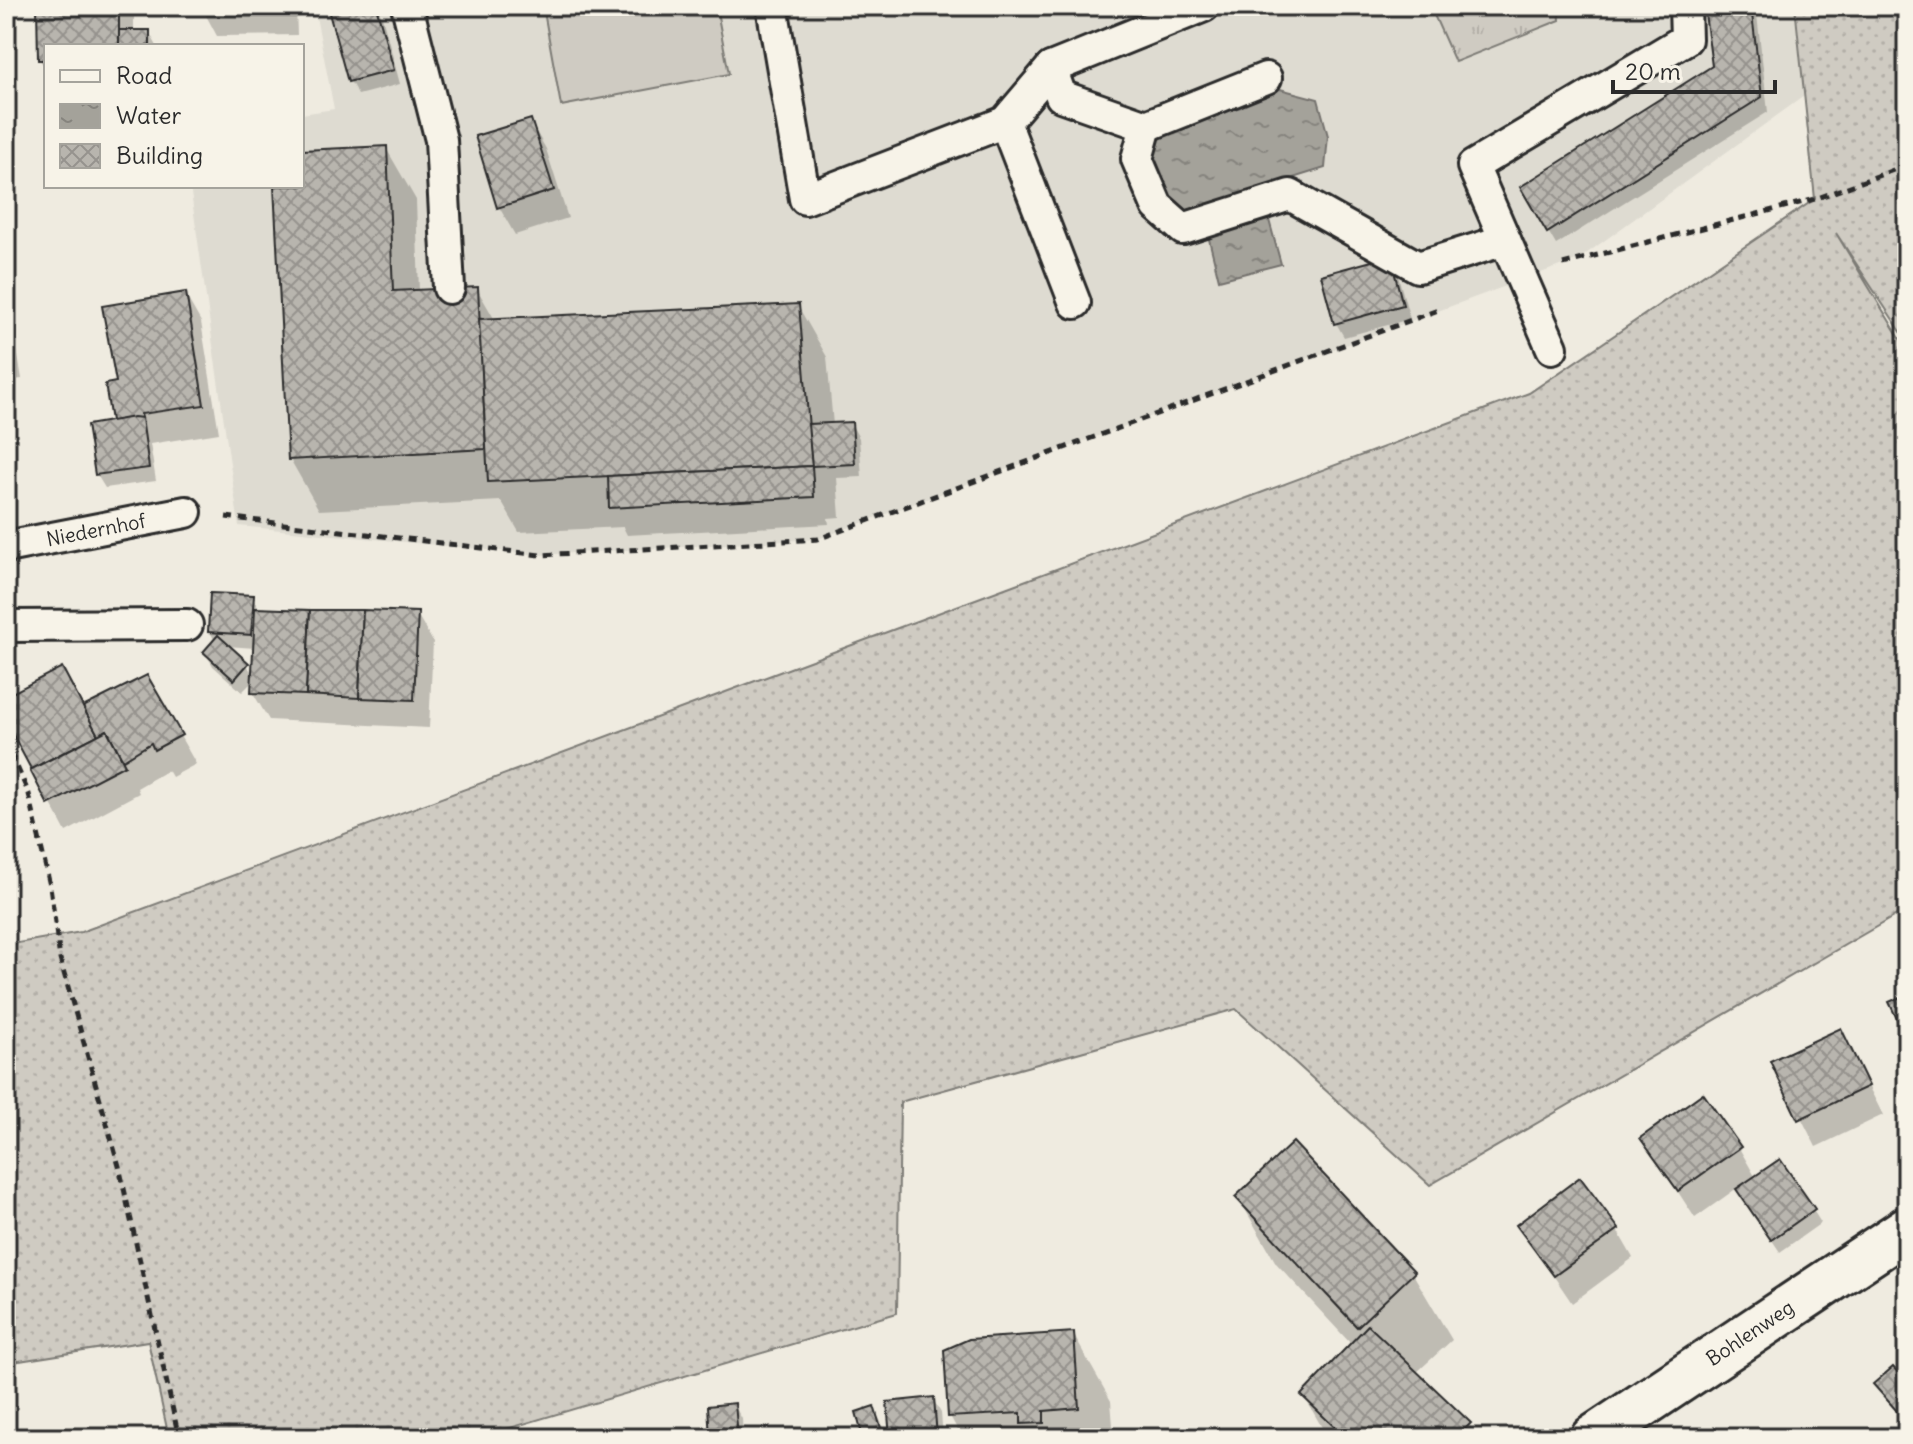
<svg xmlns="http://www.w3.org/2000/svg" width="1913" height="1444" viewBox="0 0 1913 1444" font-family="Delius,sans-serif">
<defs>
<pattern id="grass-dots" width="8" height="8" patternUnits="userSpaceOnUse" patternTransform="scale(2)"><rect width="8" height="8" fill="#cfcbc2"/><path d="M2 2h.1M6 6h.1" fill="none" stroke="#b2aea7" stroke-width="1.8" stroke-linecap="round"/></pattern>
<pattern id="park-tufts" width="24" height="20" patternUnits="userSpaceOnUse" patternTransform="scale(2)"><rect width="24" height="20" fill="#cfcbc2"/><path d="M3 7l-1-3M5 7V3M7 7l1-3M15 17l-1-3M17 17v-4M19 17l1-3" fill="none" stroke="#b2aea7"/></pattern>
<pattern id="water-ripples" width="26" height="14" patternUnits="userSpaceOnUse" patternTransform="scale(2)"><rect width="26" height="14" fill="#a4a29a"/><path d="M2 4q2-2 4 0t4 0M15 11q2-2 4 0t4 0" fill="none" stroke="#86847e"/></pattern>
<pattern id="building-cross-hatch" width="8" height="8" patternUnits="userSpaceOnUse" patternTransform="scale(2)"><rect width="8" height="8" fill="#b8b5ae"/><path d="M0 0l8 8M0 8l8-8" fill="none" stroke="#96938e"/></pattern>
</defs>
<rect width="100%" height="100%" fill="#efebe0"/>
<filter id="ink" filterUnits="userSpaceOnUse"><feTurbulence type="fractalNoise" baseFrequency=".0125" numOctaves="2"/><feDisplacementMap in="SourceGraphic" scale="16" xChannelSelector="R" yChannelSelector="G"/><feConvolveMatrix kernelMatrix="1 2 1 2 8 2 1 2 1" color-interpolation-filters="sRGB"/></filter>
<g filter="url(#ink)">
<polygon fill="#dedbd1" points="314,6 1794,6 1804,96 1579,259 818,539 540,555 239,526 190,186 302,186 302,114 334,109"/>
<polygon fill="url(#grass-dots)" stroke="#7d7b76" stroke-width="2" points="1795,6 1907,6 1907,341 1836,233 1907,350 1907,909 1430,1185 1236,1009 900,1102 897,1313 476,1438 169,1438 148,1341 6,1363 6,945 81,932 1529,393 1815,199"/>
<polygon fill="url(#park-tufts)" stroke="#7d7b76" stroke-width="2" points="1430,6 1559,6 1560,20 1455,62"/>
<polygon fill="#cfcbc2" stroke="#7d7b76" stroke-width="2" points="543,6 716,6 729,74 561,106"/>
<g fill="url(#water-ripples)" stroke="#74726e" stroke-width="2">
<path d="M1280 89 1318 99 1328 136 1325 168 1187 211C1153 192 1145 168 1153 131Z"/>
<polygon points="1269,220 1281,264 1219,280 1208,235"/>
</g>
<g fill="#0003" fill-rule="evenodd">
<polygon points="39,6 129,6 134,13 134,32 149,32 157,46 46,46 46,69 40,60"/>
<polygon points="201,6 296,6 297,35 217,36"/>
<polygon points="361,6 376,6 382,16 400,84 358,95 350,81"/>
<polygon points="1706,6 1756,6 1768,112 1556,245 1523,188 1714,67"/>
<polygon points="530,121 546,149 568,218 515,235 499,207"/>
<polygon points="386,148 416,200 419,292 477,289 495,320 798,306 827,357 833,425 851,424 859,438 862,477 837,478 840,517 828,518 829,524 627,535 623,527 519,532 501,501 319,510 290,459 276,186 302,186 302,152"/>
<polygon points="1389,258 1397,272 1410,319 1344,337 1336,323"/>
<polygon points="185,294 201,322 219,433 150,444 156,481 105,488 97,475 115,423 118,384"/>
<polygon points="6,306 11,315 22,379 6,381"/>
<path d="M252 597 260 610 417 614 433 642 429 728 269 720 253 693 254 680 242 692 213 666 205 652 215 641 210 632ZM227 646 255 648 254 676 247 665Z"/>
<polygon points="147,678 196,764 172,777 168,770 137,788 139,793 66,832 6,719 6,698 83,709"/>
<polygon points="1840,1030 1883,1115 1816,1147 1773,1062"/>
<polygon points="1643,1138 1739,1148 1756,1178 1813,1210 1821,1223 1780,1252 1737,1188 1695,1218"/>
<polygon points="1293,1145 1413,1274 1452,1340 1416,1373 1469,1424 1478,1438 1328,1438 1304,1396 1352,1345 1276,1263 1238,1197"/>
<polygon points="1519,1225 1617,1230 1633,1258 1572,1303"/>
<polygon points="1073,1334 1111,1401 1114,1438 962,1438 950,1416"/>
<polygon points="1907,1361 1907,1425 1876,1384 1903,1379 1898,1369"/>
<polygon points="933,1399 941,1413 943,1438 893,1438"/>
<polygon points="734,1405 742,1419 743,1438 712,1438"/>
<polygon points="873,1408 881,1422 886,1438 865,1438"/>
</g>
<g fill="url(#building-cross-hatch)" stroke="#2b2b2b" stroke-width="2">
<polygon points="37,6 119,6 119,46 46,46 46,60 38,60"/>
<polygon points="199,6 282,6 282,8 199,9"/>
<polygon points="353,6 376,6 394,70 348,82 329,13"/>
<polygon points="1704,6 1751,6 1762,97 1547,233 1520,187 1712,66"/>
<rect x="119" y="30" width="31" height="16"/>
<polygon points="531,119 554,190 497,208 475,136"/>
<polygon points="387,146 393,291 478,287 486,449 288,460 274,186 302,186 302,150"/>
<polygon points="1390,256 1403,305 1334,324 1321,275"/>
<polygon points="186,292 204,405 141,414 142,418 134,420 111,421 105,384 116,382 102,306"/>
<polygon points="799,304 812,466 488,482 479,319"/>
<polygon points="134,417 142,418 149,468 95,475 87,425"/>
<polygon points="852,422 855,464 812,466 808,424"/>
<polygon points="812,466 814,497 609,508 608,476"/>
<polygon points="210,593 254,595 251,635 208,632"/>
<polygon points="255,608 310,610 306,695 251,693"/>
<polygon points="310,610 363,610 359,698 306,695"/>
<polygon points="363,610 418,612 414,700 359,698"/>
<polygon points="218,635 249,663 234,680 203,652"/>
<polygon points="62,667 98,735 31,769 6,722 6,696"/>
<polygon points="147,675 182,735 154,750 151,743 123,760 107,730 98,735 83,707"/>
<polygon points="107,730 125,765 48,805 30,770"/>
<polygon points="1907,994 1907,1040 1889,1002"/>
<polygon points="1841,1028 1869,1086 1798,1120 1770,1061"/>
<polygon points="1703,1093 1741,1147 1678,1191 1640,1138"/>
<polygon points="1293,1142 1415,1272 1357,1327 1235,1197"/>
<polygon points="1780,1159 1815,1209 1771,1240 1736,1189"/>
<polygon points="1580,1177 1619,1229 1554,1276 1516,1225"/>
<polygon points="1368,1325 1471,1423 1456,1438 1346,1438 1301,1395"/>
<polygon points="1074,1332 1079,1408 1044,1411 1044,1423 1021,1424 1021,1413 948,1417 944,1350 969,1339"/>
<polygon points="1893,1367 1907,1382 1904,1419 1873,1384"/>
<polygon points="934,1397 937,1438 890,1438 887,1402"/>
<polygon points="735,1403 738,1438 710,1438 708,1406"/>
<polygon points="874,1406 884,1438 863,1438 856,1412"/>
<polygon points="125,1431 126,1438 43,1438 43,1437"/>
</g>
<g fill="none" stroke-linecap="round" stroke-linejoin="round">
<defs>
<g id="lane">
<polyline points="407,6 441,140 449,288"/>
<polyline points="772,6 805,199 1005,122 1051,68 1204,6"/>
<polyline points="1051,68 1061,96 1146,126 1266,78"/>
<polyline points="1005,122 1075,303"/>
<polyline points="1146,126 1137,159 1157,206 1183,229 1290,195 1418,267 1505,240"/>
<polyline points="1552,348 1473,166 1686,39 1685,6"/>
<polyline points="6,547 186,512"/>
<polyline points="6,626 187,625"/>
</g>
<polyline id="street" points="1593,1438 1907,1229"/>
</defs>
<use href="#lane" stroke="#2b2b2b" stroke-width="36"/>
<use href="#street" stroke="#2b2b2b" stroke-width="50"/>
<g stroke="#2b2b2b" stroke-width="5" stroke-dasharray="8 6" stroke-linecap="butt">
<polyline points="1563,264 1815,199 1907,165"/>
<polyline points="226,517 540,555 818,539 1441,309"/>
<polyline points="6,742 29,794 50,886 60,959 119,1166 179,1438"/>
</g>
<use href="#lane" stroke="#f7f3e8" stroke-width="30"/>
<use href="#street" stroke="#f7f3e8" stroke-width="44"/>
</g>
</g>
<g text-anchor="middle" stroke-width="7" stroke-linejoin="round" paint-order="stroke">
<g font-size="20" fill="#2b2b2b" stroke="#f7f3e8">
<text transform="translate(96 530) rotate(-11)" y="7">Niedernhof</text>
<text transform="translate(1750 1333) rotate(-34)" y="7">Bohlenweg</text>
</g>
</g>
<rect width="1913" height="1444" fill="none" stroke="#f7f3e8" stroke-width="32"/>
<rect x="16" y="16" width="1881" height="1412" fill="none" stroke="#2b2b2b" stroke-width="3" filter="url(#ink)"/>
<rect x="44" y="44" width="260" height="144" fill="#f7f3e8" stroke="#a5a39c" stroke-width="2"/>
<rect x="60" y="70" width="40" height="12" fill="#f7f3e8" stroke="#a5a39c" stroke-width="2"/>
<text x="116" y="84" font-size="24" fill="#2b2b2b">Road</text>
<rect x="60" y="104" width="40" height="24" fill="url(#water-ripples)" stroke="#a5a39c" stroke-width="2"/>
<text x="116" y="124" font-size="24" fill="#2b2b2b">Water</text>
<rect x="60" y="144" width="40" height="24" fill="url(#building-cross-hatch)" stroke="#a5a39c" stroke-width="2"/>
<text x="116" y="164" font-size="24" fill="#2b2b2b">Building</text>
<path d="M1613 80v12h162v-12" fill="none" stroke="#2b2b2b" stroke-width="4"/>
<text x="1625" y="80" font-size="24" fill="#2b2b2b" stroke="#f7f3e8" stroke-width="6" paint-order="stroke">20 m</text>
</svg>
